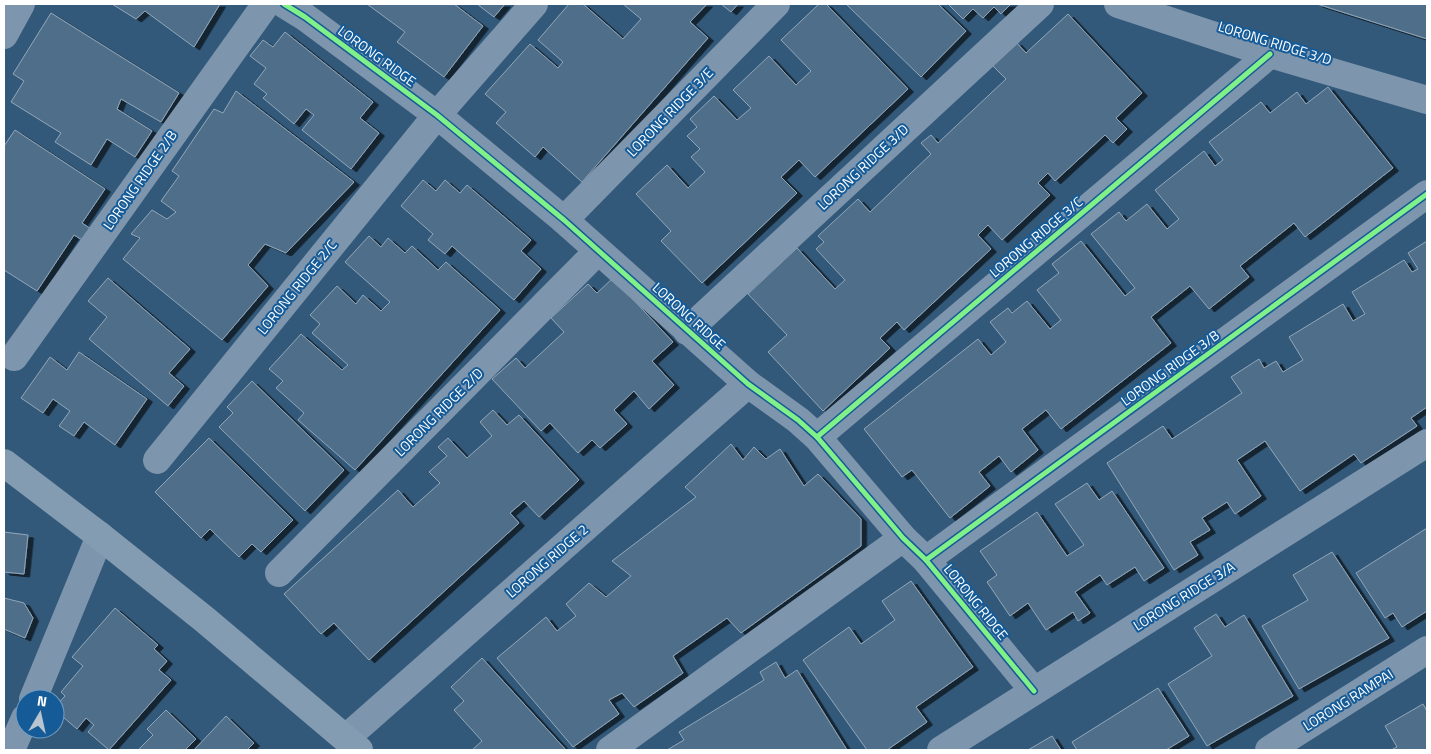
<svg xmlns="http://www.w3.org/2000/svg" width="1431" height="754" viewBox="0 0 1431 754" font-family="'Titillium Web',sans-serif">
<defs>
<filter id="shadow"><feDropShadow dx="5.5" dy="3" stdDeviation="0" flood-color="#0009"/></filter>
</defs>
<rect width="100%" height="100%" fill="#33597a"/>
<g fill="#506e89" stroke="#91a7b9" filter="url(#shadow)">
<polygon points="112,4 220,4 194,47 145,11 136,19"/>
<polygon points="367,4 454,4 483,26 444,77 397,42 405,32"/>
<polygon points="477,4 505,4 494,17"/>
<polygon points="569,4 583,4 623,39 641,19 623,4 707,4 690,22 708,38 582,182 543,147 535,157 496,123 506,112 485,94 530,44 558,68 563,62 538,40"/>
<polygon points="721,4 738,4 731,12"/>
<polygon points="819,4 826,4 908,89 815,177 799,160 781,177 797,193 702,283 661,241 671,231 636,194 667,165 688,188 705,172 691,157 700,149 687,136 697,127 690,119 714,96 737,120 751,108 733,90 769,56 796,85 811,71 781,40"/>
<polygon points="848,4 938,4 966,31 921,77 847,5"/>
<polygon points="948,4 1011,4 1001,14 994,7 983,18 973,9 963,19"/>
<polygon points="1317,4 1427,4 1427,39"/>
<polygon points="51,13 179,93 161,122 121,99 117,109 152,131 135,157 107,139 91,165 55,142 61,133 11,102 24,81 13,74"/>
<polygon points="1068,14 1142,93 1116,118 1127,129 1113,143 1105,135 1055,181 1048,173 1038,183 1050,195 1002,240 988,225 978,235 991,249 904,330 897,322 880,338 890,348 823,411 768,352 787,335 748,294 797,248 835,289 845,280 816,249 824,242 818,236 858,199 870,212 931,154 921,143 931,135 938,143 1006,79 992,65 1016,42 1026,53"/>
<polygon points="285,32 373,102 360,118 379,133 351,169 302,130 314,115 306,109 294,124 263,98 267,94 254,84 266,68 250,56 263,40 273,47"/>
<polygon points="1328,87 1393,168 1305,237 1294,223 1240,266 1249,277 1209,309 1190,286 1151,317 1171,343 1061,429 1046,410 1022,429 1038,450 1011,472 999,456 979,472 990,486 950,518 912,470 902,477 864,429 978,339 991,355 1006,342 990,322 1008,308 1012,313 1027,301 1050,329 1061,320 1037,290 1059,273 1052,264 1081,241 1125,296 1135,288 1091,234 1119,212 1126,221 1147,204 1167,229 1179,219 1155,190 1204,151 1215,166 1223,160 1209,142 1261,102 1270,113 1297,92 1306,104"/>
<polygon points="236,91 354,182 286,253 265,244 248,265 268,286 222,340 123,259 140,238 131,234 152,210 167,219 176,212 161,201 179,176 172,171 214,109 223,113"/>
<polygon points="15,130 105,189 82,223 91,229 84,241 74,235 37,291 4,270 4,146"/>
<polygon points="423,180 436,191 445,180 460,193 467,185 531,240 521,251 541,269 514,300 452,246 445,254 428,240 433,234 401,206"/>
<polygon points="369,236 381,247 388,238 405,253 412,246 438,270 446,262 500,310 355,470 298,420 304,413 276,388 283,381 269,369 301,334 342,370 348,365 312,333 320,324 310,315 337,286 356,304 363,295 381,311 390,302 345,262"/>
<polygon points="1427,241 1427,407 1411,418 1417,426 1361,463 1354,454 1300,491 1265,441 1237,460 1261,496 1235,514 1227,502 1202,518 1210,530 1190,542 1198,555 1174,570 1107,463 1163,426 1172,439 1242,393 1231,377 1259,359 1264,368 1276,361 1283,372 1303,360 1289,337 1343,304 1353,321 1365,314 1352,292 1404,260 1412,272 1418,269 1408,253"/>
<polygon points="108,278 190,349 169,373 184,386 168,406 89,339 107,317 88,301"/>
<polygon points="613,278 673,342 652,361 674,385 649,409 634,391 614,410 627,424 600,448 592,440 578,453 550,423 541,431 492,379 516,358 525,368 564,332 551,318 588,284 597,293"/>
<polygon points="79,352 147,399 115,445 84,422 74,436 59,426 70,411 53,399 43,413 21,398 50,357 67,370"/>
<polygon points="252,381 344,470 305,511 219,427 233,413 227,407"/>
<polygon points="493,410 507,425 519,415 579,480 539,517 524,501 510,513 519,523 369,660 334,623 321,634 284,594 398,490 413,507 440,483 429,472 447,456 438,447 448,438 467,458 492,436 480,422"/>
<polygon points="209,438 293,520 261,552 252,544 239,557 210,529 201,538 155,492"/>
<polygon points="731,444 743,460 754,447 766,459 780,449 804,486 818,474 861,519 861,546 741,633 727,618 673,656 683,673 634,707 622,693 609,700 619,714 573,747 497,658 546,617 557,631 576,616 566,604 589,583 606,597 631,576 612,561 696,497 685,487"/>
<polygon points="1087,483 1099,500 1112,491 1164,568 1144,581 1135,567 1107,585 1100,575 1075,592 1090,613 1078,621 1073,612 1046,630 1028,603 1010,616 987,582 997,575 980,551 1037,512 1067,556 1084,545 1055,504"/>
<polygon points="1427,528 1427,611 1402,627 1393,613 1385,618 1356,573"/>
<polygon points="4,532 28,535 24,574 4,572"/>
<polygon points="1332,552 1389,638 1299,689 1262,626 1308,600 1293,575"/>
<polygon points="911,581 973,667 916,707 927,722 887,750 867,750 803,660 849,627 861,644 895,620 882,601"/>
<polygon points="4,598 24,603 33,618 25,638 4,629"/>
<polygon points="115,608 158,645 154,649 167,661 159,670 171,680 109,750 88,732 94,725 86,718 77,729 55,710 55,707 65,696 61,692 83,666 72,657"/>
<polygon points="1216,614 1225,627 1244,615 1293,696 1207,746 1168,684 1212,656 1194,628"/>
<polygon points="482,658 566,750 472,750 482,741 454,710 464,701 451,687"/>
<polygon points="776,662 785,678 797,670 847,750 667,750 684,740 679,732 764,680 760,672"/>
<polygon points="1158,688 1189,736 1166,750 1077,750 1072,742"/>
<polygon points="1423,704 1427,711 1427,750 1391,750 1397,747 1385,726"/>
<polygon points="166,710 196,739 185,750 138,750 153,735 147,729"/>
<polygon points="226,716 254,743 247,750 194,750"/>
<polygon points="1052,736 1061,750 1028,750"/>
</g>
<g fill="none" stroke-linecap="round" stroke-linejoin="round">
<g stroke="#7d95ad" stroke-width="28">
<polyline points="284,4 305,17 437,115 564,220 748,384 798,420 817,437 903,538 926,560 1034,691"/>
<polyline points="1118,4 1270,54 1427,100"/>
<polyline points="4,35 21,4"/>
<polyline points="564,220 776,4"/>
<polyline points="687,331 1040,4"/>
<polyline points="14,357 266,4"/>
<polyline points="817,437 1270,54"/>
<polyline points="157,460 437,115 534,4"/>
<polyline points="926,560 1427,194"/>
<polyline points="279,573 598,251"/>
<polyline points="33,699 100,536"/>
<polyline points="346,738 748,384"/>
<polyline points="11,750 25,718"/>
<polyline points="610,750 903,538"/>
<polyline points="941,750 1427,443"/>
<polyline points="1269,750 1427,650"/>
</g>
<polyline stroke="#849cb1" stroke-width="28" points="4,463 100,536 204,619 359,750"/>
<defs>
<g id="cycleway">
<polyline points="284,4 305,17 437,115 564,220 748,384 798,420 817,437 903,538 926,560 1034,691"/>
<polyline points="817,437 1270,54"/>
<polyline points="926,560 1427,194"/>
</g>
</defs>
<use href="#cycleway" stroke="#155b98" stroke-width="8"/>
<use href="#cycleway" stroke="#82f089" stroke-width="5"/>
</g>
<g text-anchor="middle" stroke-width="4" stroke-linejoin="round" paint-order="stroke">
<g font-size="14" fill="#fff" stroke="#155b98">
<text transform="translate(1275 43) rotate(17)" y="5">LORONG RIDGE 3/D</text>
<text transform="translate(377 56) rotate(36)" y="5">LORONG RIDGE</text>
<text transform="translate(670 112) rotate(-46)" y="5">LORONG RIDGE 3/E</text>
<text transform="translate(863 167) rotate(-43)" y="5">LORONG RIDGE 3/D</text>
<text transform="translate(140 180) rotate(-55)" y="5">LORONG RIDGE 2/B</text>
<text transform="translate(1036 237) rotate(-40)" y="5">LORONG RIDGE 3/C</text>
<text transform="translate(297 287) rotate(-51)" y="5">LORONG RIDGE 2/C</text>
<text transform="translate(689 316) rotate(42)" y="5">LORONG RIDGE</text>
<text transform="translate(1170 368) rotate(-36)" y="5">LORONG RIDGE 3/B</text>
<text transform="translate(439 412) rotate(-45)" y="5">LORONG RIDGE 2/D</text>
<text transform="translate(547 561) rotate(-41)" y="5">LORONG RIDGE 2</text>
<text transform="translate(1184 596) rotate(-32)" y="5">LORONG RIDGE 3/A</text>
<text transform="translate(976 602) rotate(51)" y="5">LORONG RIDGE</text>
<text transform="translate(1348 700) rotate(-32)" y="5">LORONG RAMPAI</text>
</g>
</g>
<rect width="1431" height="754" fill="none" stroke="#ffffff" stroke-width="10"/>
<g transform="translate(40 714) rotate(9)"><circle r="24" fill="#155b98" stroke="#739dc1"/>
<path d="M0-4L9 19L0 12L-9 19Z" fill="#b8c5d0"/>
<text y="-8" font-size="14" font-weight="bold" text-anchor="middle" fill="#ffffff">N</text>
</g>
</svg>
